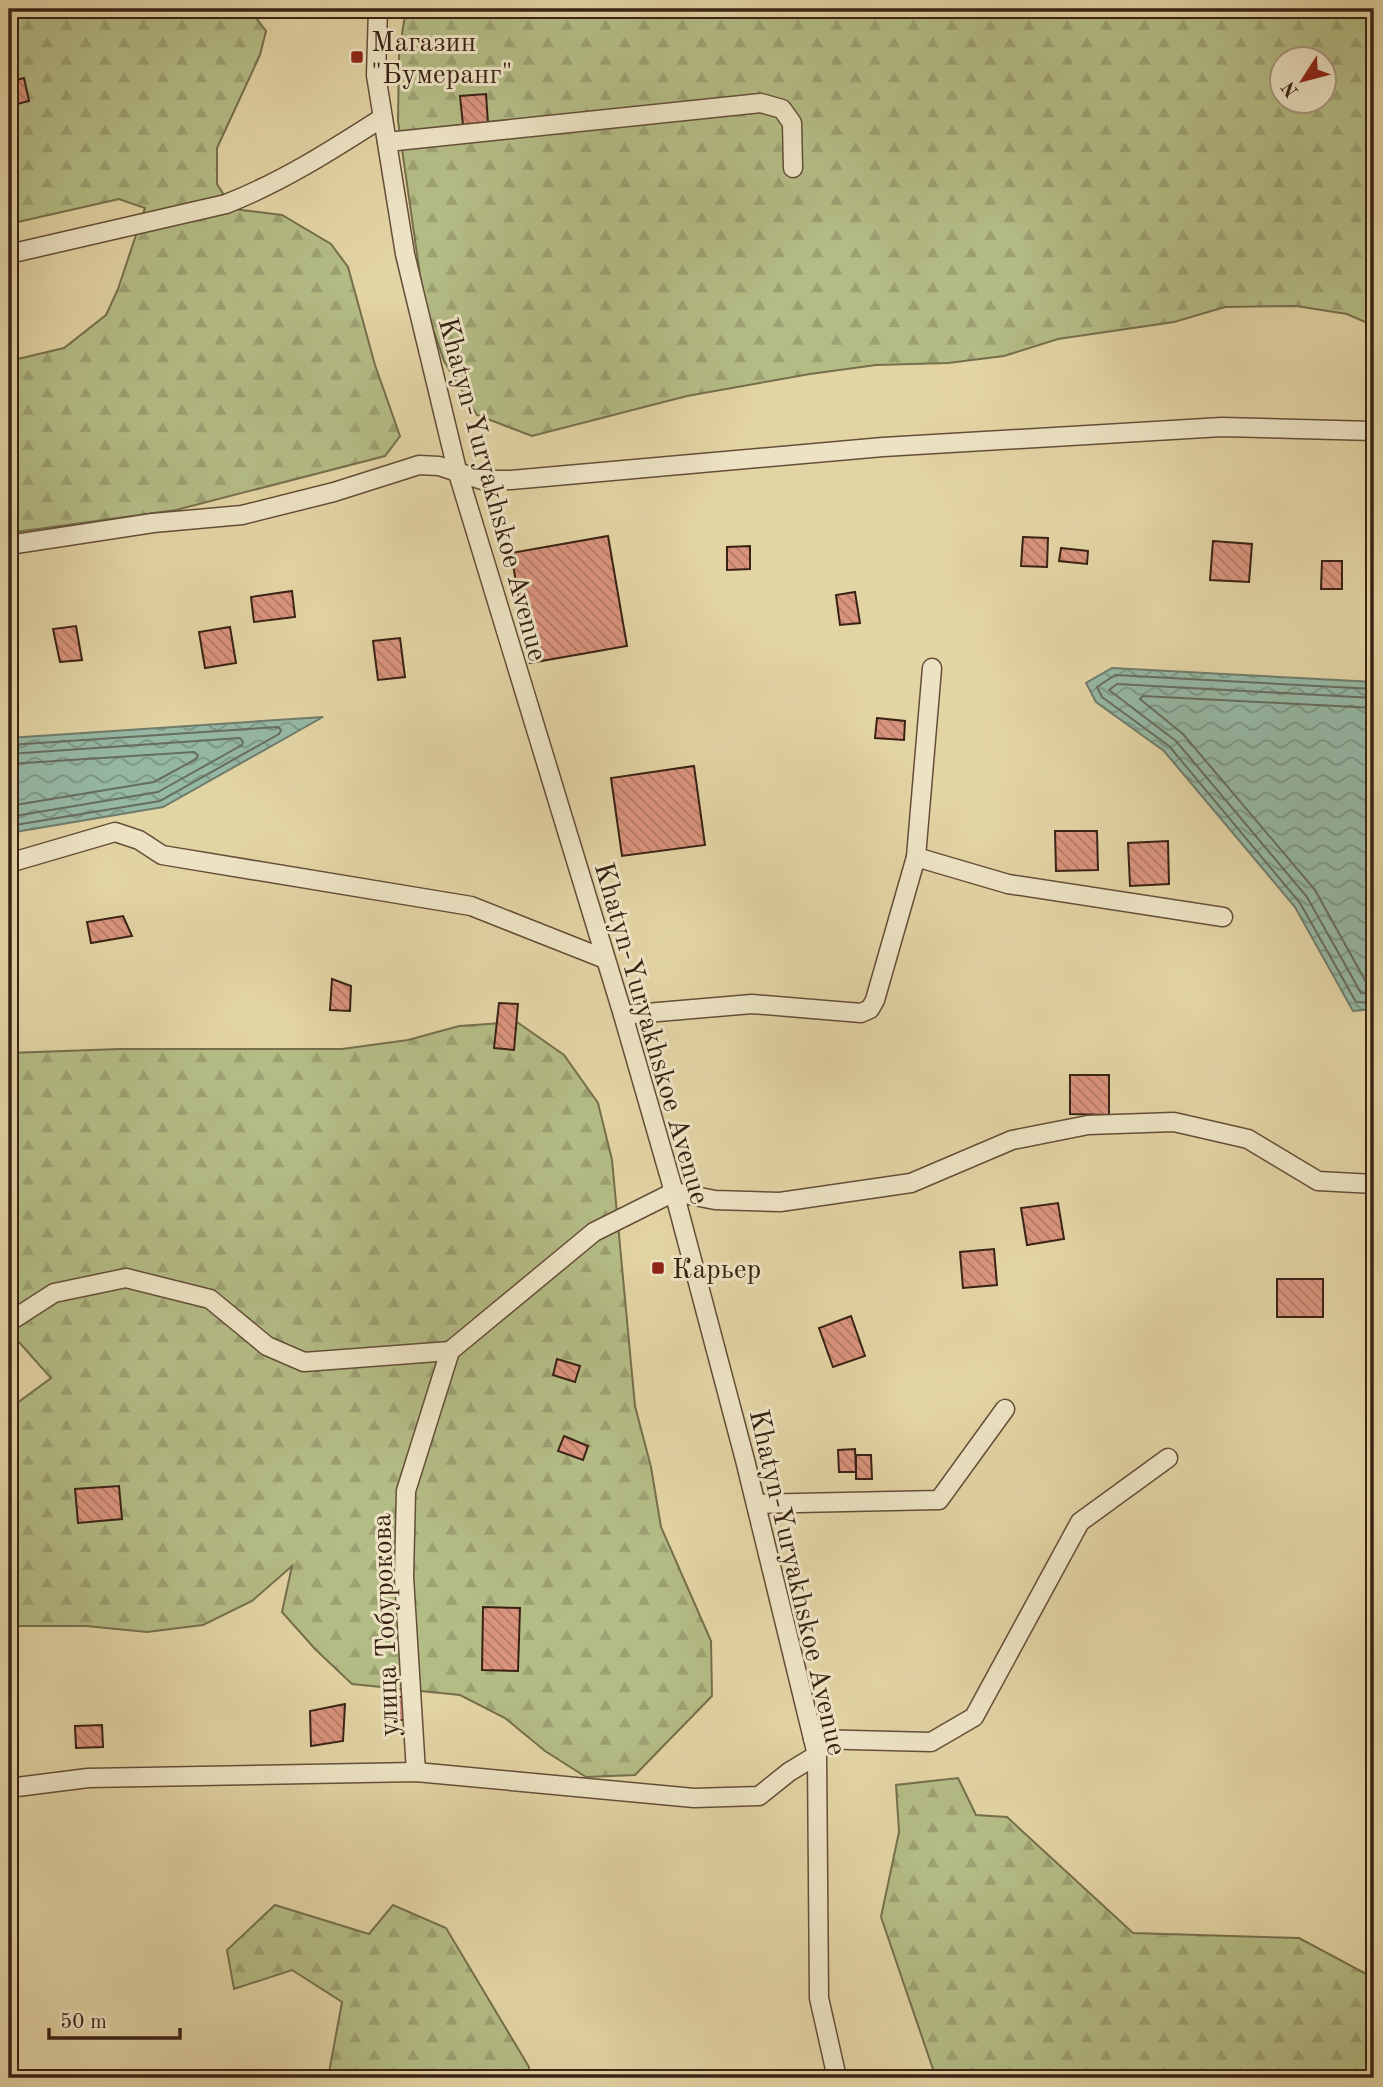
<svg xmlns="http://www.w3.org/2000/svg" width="1383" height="2087" viewBox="0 0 1383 2087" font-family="'Old Standard TT',serif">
<defs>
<pattern id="forest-firs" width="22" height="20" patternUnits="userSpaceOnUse" patternTransform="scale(1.75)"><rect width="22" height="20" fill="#b4bc85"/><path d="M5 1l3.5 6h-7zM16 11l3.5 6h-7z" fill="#9ca172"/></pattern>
<pattern id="water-waves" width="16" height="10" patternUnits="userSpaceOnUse" patternTransform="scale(1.75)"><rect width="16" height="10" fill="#95b8a5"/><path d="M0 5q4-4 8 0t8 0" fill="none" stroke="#7b9585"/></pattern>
<pattern id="building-back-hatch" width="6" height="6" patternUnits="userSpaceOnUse" patternTransform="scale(1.75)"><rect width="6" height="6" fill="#da947d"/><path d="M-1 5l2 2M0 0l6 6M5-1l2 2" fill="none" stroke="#b27865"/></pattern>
</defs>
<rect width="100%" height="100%" fill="#e3d4a4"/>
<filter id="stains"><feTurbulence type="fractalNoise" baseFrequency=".00286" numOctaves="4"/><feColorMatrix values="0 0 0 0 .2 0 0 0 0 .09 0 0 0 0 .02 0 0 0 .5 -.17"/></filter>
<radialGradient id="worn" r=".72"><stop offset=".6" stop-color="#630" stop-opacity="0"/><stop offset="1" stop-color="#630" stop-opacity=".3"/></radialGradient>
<g fill="url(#forest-firs)" stroke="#766f4c" stroke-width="2" fill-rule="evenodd">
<polygon points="9,9 249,9 266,31 260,55 217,148 217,184 233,209 282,215 331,244 348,267 375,365 400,436 385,456 176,510 9,533 9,361 64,348 106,315 118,289 145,208 119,199 9,224"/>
<path d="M406 9H1374V326L1347 314 1296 306 1225 307 1174 322 1058 339 1004 356 948 363 876 365 810 374 687 396 532 436 477 415 444 361 424 303 398 121 399 53ZM1282 60H1324V102H1282Z"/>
<polygon points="517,1022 564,1055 598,1103 612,1160 635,1406 651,1467 661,1527 711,1641 712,1696 635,1775 586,1777 545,1751 505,1718 460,1695 352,1684 315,1649 282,1612 292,1566 252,1601 203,1625 147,1632 86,1626 9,1626 9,1409 51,1378 18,1341 9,1341 9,1053 119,1049 342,1049 408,1040 459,1026"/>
<polygon points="958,1778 976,1815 1007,1817 1133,1933 1299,1938 1374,1978 1374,2078 936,2078 881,1917 899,1832 896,1785"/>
<polygon points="275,1905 369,1934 393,1905 446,1928 529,2067 529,2078 328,2078 342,2002 292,1970 234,1989 227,1950"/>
</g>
<g fill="url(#water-waves)" stroke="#707c6b" stroke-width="2">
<polygon points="1112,668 1374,682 1374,1009 1353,1011 1295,907 1164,751 1096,702 1086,683"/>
<polygon points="323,717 163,807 9,833 9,738"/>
</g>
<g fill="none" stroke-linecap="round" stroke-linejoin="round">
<g stroke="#676d5c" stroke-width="2">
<polyline points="1374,689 1115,675 1097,687 1102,697 1169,746 1300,903 1356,1002 1374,1003"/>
<polyline points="1374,698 1117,684 1109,690 1176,741 1307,897 1361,993 1374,994"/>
<polyline points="1374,708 1143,696 1140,699 1183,734 1315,890 1366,982 1374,983"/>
<polyline points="9,745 278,727 281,730 279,734 160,801 9,826"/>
<polyline points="9,754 240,738 243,742 242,745 158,792 9,817"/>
<polyline points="9,764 194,752 198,755 196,759 154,782 9,806"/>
</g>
</g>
<g fill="url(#building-back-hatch)" stroke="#392214" stroke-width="2">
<polygon points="24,78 29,101 9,106 9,82"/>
<polygon points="486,94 488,123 463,125 460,96"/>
<polygon points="608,536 627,646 530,663 511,553"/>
<polygon points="1023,537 1048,538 1047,567 1021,566"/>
<polygon points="1213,541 1252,544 1249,582 1210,580"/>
<polygon points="750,546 750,569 727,570 727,547"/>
<polygon points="1061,548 1088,551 1087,564 1059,561"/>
<polygon points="1322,561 1342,561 1342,589 1321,589"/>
<polygon points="292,591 295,617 254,622 251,597"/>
<polygon points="855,592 860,623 840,625 836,595"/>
<polygon points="76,626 82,660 60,662 53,629"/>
<polygon points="230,627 236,663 205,668 199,632"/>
<polygon points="400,638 405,677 378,680 373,641"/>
<polygon points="877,718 905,721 904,740 875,738"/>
<polygon points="694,766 705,845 622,856 611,778"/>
<polygon points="1055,831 1097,831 1098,870 1056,871"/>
<polygon points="1168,841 1169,884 1130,886 1128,843"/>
<polygon points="123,916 132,936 91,943 87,922"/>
<polygon points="332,979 351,986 350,1011 330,1010"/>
<polygon points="499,1003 518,1004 514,1050 494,1048"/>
<polygon points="1070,1075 1109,1075 1109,1115 1070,1114"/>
<polygon points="1058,1203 1064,1239 1027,1245 1021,1208"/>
<polygon points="994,1249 997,1285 963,1288 960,1252"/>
<rect x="1277" y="1279" width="46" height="38"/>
<polygon points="851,1316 865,1356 833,1367 819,1328"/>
<polygon points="557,1359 580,1366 575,1382 553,1375"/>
<polygon points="564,1436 588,1446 583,1460 558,1451"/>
<polygon points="855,1449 856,1472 839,1472 838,1450"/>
<polygon points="856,1455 871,1455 872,1479 856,1479"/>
<polygon points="119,1486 122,1519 78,1523 75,1489"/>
<polygon points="483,1607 520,1608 518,1671 482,1670"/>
<polygon points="390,1697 410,1697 410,1720 389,1720"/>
<polygon points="345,1704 343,1741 311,1746 310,1711"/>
<polygon points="102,1725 103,1747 76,1748 75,1726"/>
</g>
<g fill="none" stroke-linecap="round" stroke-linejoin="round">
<defs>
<g id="minor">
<polyline points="378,9 376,75 405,254 457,470 623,1015 674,1192 745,1460 817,1755 819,1998 837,2078"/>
<polyline points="387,142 761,103 782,109 792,123 793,168"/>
<path d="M9 254 226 204C282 182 332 150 382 118"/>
<polyline points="9,545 153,523 242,515 334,492 419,465 439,466 482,480 511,480 883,447 1222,427 1374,431"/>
<polyline points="916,857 1008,884 1223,917"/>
<polyline points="9,863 115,832 139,840 162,855 471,906 605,959"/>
<polyline points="623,1015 752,1004 861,1013 870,1009 875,1000 916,857 932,668"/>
<polyline points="9,1322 54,1293 126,1278 210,1299 267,1346 304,1362 450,1351"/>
<polyline points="756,1504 939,1500 1005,1409"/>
<polyline points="813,1739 931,1742 974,1717 1080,1522 1168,1458"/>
<polyline points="416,1772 404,1577 406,1491 450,1351 594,1232 674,1192 715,1200 780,1202 911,1183 1012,1140 1088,1125 1174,1122 1248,1139 1318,1181 1374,1184"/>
<polyline points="9,1788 88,1778 416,1772 694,1798 759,1796 789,1772 817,1755"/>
</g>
</defs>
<use href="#minor" stroke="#644e38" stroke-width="21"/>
<use href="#minor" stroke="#ede3c4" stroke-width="18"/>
</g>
<g fill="#8f2418" stroke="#ede3c4" stroke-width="2.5">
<rect x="350" y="50" width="14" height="14" rx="3.5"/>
<rect x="651" y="1261" width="14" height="14" rx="3.5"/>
</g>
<g text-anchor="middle" stroke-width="6" stroke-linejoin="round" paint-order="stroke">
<g font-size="28" fill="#392214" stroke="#ede3c4" text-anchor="start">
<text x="371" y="51">Магазин<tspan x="371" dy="32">"Бумеранг"</tspan></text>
<text x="672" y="1278">Карьер</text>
</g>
<g font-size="28" fill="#392214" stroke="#ede3c4">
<text transform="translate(494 489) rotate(75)" y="10">Khatyn-Yuryakhskoe Avenue</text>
<text transform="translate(653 1033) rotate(74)" y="10">Khatyn-Yuryakhskoe Avenue</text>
<text transform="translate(799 1582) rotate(77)" y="10">Khatyn-Yuryakhskoe Avenue</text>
<text transform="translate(384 1625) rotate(-92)" y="10">улица Тобурокова</text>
</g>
</g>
<rect width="1383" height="2087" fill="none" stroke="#e3d4a4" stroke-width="35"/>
<rect x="10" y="10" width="1362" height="2066" fill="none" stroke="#392214" stroke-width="3.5"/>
<rect x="18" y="18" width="1348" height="2052" fill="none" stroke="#392214" stroke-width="2"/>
<g transform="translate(1303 80) rotate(234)"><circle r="33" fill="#ede3c4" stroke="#a5967e" stroke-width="2"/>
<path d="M0-5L12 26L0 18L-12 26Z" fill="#8f2418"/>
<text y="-10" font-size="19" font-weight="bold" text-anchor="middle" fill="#392214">N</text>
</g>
<path d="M49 2028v10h131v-10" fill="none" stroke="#392214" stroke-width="3.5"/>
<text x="60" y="2028" font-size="21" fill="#392214" stroke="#ede3c4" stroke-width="5" paint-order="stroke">50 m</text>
<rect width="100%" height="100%" filter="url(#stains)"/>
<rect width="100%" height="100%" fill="url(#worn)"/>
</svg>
